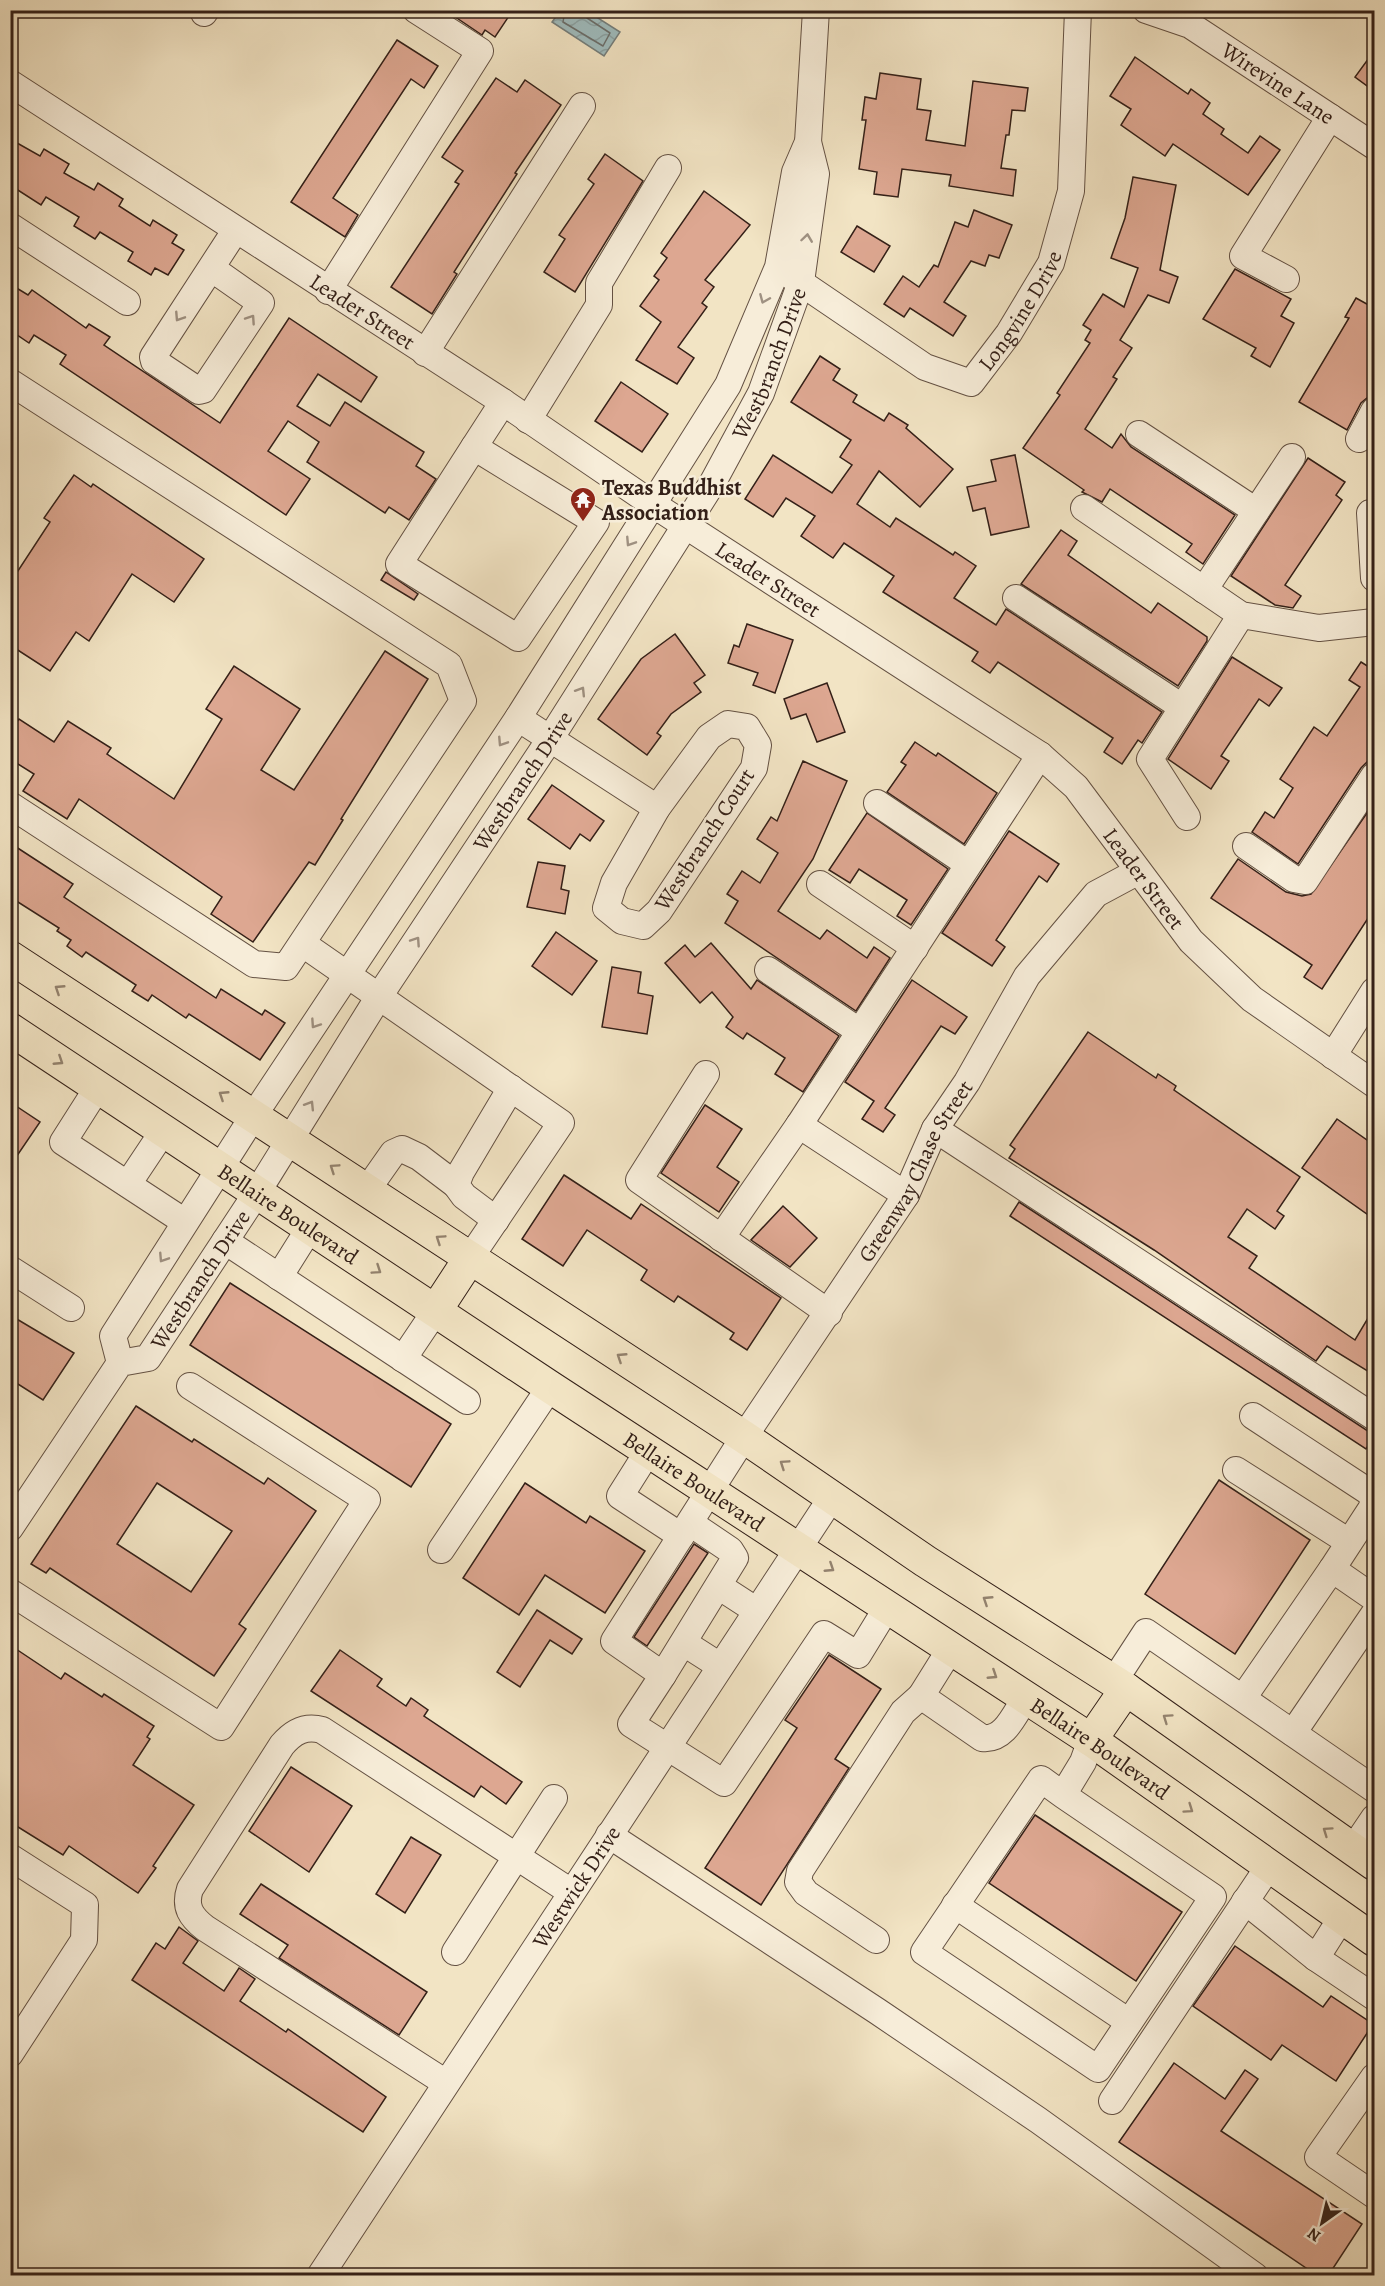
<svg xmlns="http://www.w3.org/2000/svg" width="1385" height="2286" viewBox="0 0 1385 2286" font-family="Alegreya,serif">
<defs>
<pattern id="water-waves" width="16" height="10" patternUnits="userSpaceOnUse" patternTransform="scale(1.5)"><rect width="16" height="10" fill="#9fbcbe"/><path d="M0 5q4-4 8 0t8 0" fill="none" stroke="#8aa1a3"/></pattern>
</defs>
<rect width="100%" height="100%" fill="#f2e4c4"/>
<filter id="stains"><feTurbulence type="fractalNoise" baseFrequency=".00333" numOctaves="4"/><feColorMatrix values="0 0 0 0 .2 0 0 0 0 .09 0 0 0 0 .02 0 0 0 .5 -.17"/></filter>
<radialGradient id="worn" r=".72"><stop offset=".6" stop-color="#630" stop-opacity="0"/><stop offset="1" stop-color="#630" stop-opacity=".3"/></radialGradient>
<polygon fill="url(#water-waves)" stroke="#747e7c" stroke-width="1.5" points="560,11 587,11 620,32 604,56 552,22"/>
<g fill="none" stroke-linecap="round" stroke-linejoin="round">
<polyline stroke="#6a6e6b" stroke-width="1.5" points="565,10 563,22 603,46 610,33 587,18 585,10"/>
</g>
<g fill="#dda791" stroke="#342018" stroke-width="1.5" fill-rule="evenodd">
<polygon points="445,10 513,10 495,37 485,30 482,35"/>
<polygon points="397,40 438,66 424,88 411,79 333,198 358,215 345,237 291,202"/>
<polygon points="1374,51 1374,91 1355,77"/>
<polygon points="1135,57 1188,94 1191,89 1210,103 1203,114 1224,129 1221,134 1248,153 1260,136 1280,150 1248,195 1173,144 1165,156 1121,125 1131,109 1110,96"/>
<polygon points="880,73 921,79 917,109 931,111 926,140 965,146 973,81 1028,88 1025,111 1012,110 1009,135 1006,135 1001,168 1016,170 1013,196 949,186 951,175 902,169 898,197 874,194 877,172 859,169 866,120 862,120 865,97 876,99"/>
<polygon points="496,78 517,92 525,80 561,105 515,173 517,174 454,272 457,274 432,314 391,287 459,184 455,182 463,171 442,157"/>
<polygon points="10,139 40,156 44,149 69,164 64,173 94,190 98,183 123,199 119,206 150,226 153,220 177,235 172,243 184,250 168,275 155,268 151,275 128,261 133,252 100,232 95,239 74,226 79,217 46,197 41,205 10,185"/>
<polygon points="605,154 643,181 575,292 544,272 565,239 559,235 594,184 588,179"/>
<polygon points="1133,177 1176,185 1160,270 1178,277 1169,303 1148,295 1120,340 1132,348 1113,377 1117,379 1085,429 1112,448 1121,434 1131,447 1235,515 1203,564 1186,552 1192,544 1110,489 1102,502 1082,492 1084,490 1023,448 1060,395 1057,393 1090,343 1085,340 1091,330 1083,325 1103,294 1124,307 1138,268 1111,258 1125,218"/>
<polygon points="704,191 750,225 705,280 714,287 702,303 707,307 678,347 694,358 677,384 636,360 661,322 640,306 659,280 654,276 667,258 661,253"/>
<polygon points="974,210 1012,225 999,258 989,255 985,266 971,261 944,302 966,316 953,336 910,308 904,317 884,304 903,276 919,287 934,265 938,267 955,222 968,227"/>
<polygon points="857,226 890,246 874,272 841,252"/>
<polygon points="1235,269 1291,299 1281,316 1294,323 1270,367 1251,356 1256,348 1203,319"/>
<polygon points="10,284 28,295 32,290 86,328 89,324 110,337 104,345 220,423 289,318 377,377 361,402 318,374 297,406 330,426 345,402 424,452 416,466 436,479 409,520 389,507 385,513 307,462 319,442 288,421 268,451 310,479 286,515 60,364 66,355 34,335 29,343 10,330"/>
<polygon points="1356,298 1374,308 1374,396 1367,398 1361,403 1347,430 1299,402 1349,318 1345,317"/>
<polygon points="820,356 840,369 833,380 857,395 853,402 884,421 889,413 908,425 906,428 953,469 920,507 879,471 857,504 890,527 896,518 953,555 955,552 976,566 954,598 996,625 1006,609 1162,712 1142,743 1138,740 1122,764 1104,752 1113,738 998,662 990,673 972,661 978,652 883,592 894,576 844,543 833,558 801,536 815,516 786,498 773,517 745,499 773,455 832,493 852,465 840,457 851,440 791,402"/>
<polygon points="621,382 668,414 642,452 595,421"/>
<polygon points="1015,455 1029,527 991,535 985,508 973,511 967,487 996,481 991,460"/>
<polygon points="1308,458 1345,482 1336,495 1342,500 1285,585 1301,596 1293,608 1275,605 1231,576"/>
<polygon points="74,475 91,487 93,484 204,559 174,602 132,574 89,641 76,632 50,671 10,645 10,583 50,522 44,518"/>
<polygon points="1061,530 1077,541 1068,555 1151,613 1158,603 1207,637 1207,641 1178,686 1021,584"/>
<polygon points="386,572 418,594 414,600 381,580"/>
<polygon points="747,624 793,640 775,693 753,685 758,673 728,663 734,645 739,647"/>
<polygon points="675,634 705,675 694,683 701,692 671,714 657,733 661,736 647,755 598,719 641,659"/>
<polygon points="385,651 428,679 341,819 343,820 315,865 309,862 253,942 211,914 222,897 79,799 67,819 23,791 34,774 10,759 10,731 19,719 54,742 68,721 111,748 107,754 174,799 222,719 206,709 234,666 300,709 261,770 294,790"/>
<polygon points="1232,657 1282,688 1269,706 1259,699 1221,756 1229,761 1211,789 1168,759"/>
<polygon points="1361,662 1372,669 1374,666 1374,755 1361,768 1298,864 1252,832 1265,812 1274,818 1293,788 1280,779 1314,727 1327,736 1360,687 1349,680"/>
<polygon points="827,683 845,732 817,742 806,714 791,719 784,699"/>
<polygon points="915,742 936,756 938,753 997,793 964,844 887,792 906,765 901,762"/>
<polygon points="803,761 847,781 813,859 778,911 820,939 827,930 867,958 874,947 890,958 856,1011 725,923 738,901 727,894 742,871 760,883 778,853 757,839 771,817 777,821"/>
<polygon points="552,785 604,821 590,841 580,834 570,849 528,819"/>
<polygon points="1369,810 1374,814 1374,909 1322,989 1304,977 1312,965 1211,898 1238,859 1286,892 1302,896 1311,894"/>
<polygon points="867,813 948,869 911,925 897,916 907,900 859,869 850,883 829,870"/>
<polygon points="1009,831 1059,864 1047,882 1039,876 996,940 1005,947 992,966 942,933"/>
<polygon points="10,843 73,884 64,897 216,998 221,989 262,1015 265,1010 285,1023 260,1060 189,1014 186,1018 152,995 148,1001 132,991 136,985 86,952 82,957 67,946 71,940 57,931 59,928 10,897"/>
<polygon points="538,862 565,866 561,889 569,891 565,914 527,907"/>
<polygon points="556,932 597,961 572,995 532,966"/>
<polygon points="711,943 751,989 757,980 839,1036 803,1092 775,1074 785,1058 747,1033 743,1039 726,1027 733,1017 712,992 700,1003 665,963 685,945 695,957"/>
<polygon points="612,967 641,972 638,993 653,996 647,1034 602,1027"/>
<polygon points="912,980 967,1017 955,1034 941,1026 885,1108 895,1115 883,1132 862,1119 874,1101 845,1082"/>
<polygon points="1088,1032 1156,1078 1158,1074 1176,1086 1174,1090 1300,1177 1277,1211 1284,1216 1275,1229 1247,1209 1228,1237 1257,1256 1249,1268 1355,1340 1374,1308 1374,1375 1327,1346 1316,1361 1154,1250 1009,1158 1015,1149 1010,1145"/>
<polygon points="10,1102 40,1122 10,1166"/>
<polygon points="705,1105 742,1129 717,1167 739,1182 719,1212 661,1173"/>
<polygon points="1337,1119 1374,1145 1374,1219 1302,1168"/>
<polygon points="564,1175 631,1219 641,1204 781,1298 747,1350 730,1339 734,1333 678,1296 674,1302 641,1280 647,1270 587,1230 563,1266 522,1239"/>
<polygon points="1019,1202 1374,1435 1366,1449 1010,1216"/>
<polygon points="783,1206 817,1238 790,1267 751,1240"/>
<polygon points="230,1283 451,1424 411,1487 190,1345"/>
<polygon points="10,1315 74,1353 43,1400 10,1379"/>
<path d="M136 1406 192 1442 194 1439 264 1484 268 1478 316 1511 239 1624 246 1629 214 1676 50 1568 46 1573 31 1564ZM157 1483 232 1531 191 1592 117 1544Z"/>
<polygon points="1219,1480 1310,1540 1235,1654 1145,1594"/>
<polygon points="525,1483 586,1523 590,1516 645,1551 605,1613 545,1575 519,1615 463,1578"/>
<polygon points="694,1544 708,1553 647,1646 634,1637"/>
<polygon points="537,1610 582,1639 572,1654 550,1640 520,1687 497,1672"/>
<polygon points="10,1645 61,1679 65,1673 102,1697 104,1694 154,1726 147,1737 150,1739 133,1765 194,1805 153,1866 156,1868 138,1893 69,1846 63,1855 10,1822"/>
<polygon points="340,1650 382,1679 377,1686 406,1706 411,1698 428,1710 424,1716 522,1782 506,1804 481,1786 474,1797 311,1691"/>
<polygon points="829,1655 881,1689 835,1759 849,1768 761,1905 705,1868 797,1728 785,1720"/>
<polygon points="291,1767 352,1806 309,1872 249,1831"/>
<polygon points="1035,1815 1182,1912 1136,1981 989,1883"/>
<polygon points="411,1837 441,1855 405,1913 376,1894"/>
<polygon points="261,1884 427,1992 399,2035 279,1958 288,1945 240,1914"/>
<polygon points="179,1927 198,1941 183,1963 224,1991 239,1968 255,1979 240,2001 286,2032 288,2029 386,2097 363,2132 132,1980 156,1943 165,1949"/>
<polygon points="1235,1946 1323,2007 1331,1996 1373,2024 1336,2081 1282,2045 1271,2060 1193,2006"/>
<polygon points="1174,2063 1225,2099 1245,2070 1258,2079 1221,2131 1362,2224 1328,2276 1318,2276 1119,2142"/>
</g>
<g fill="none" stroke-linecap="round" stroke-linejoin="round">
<defs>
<g id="minor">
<path id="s1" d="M1146 10 1190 25 1374 146"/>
<polyline points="204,13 206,10"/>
<path id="s2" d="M10 83 503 402 654 505 1040 755 1076 787 1191 941 1252 999 1374 1084"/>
<polyline points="10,226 127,302"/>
<polyline points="211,268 261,303 203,390 199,391 154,361 153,357 235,231"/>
<path id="s3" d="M788 274 925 367 971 383 1009 333 1051 263 1071 191 1078 10"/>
<polyline points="1286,279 1243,256 1330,117"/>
<polyline points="328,291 480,51 416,10"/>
<polyline points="425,353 582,106"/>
<polyline points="10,382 449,665 463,701 286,967 254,964 10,805"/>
<polyline points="528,420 599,305 599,283 668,168"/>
<polyline points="1139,434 1256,511"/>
<polyline points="1359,439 1374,411"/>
<polygon points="474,447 596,522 518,638 399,564"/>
<polyline points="474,447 503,402"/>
<polyline points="1084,508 1241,615 1319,628 1374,622"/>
<polyline points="1370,513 1374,578"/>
<polyline points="1204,590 1292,457"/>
<polyline points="1016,598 1182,707"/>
<polyline points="518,718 657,808"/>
<polygon points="728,724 747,727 758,745 754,768 659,911 643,926 622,921 606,908 614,883 657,808 709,737"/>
<polyline points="877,803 968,864"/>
<polyline points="1187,817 1150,759 1241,615"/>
<polyline points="1246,846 1294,879 1305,881 1374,776"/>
<polyline points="820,884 915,948"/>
<polyline points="303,944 561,1123 470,1258"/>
<polyline points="768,970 859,1031"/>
<polyline points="1333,1056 1374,991"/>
<polyline points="706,1074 639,1180 829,1313"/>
<polyline points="98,1087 63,1142 185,1222"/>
<polyline points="799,1125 906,1195"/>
<polyline points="935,1129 1374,1417"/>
<polyline points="128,1184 164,1130"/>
<polyline points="367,1190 393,1153 402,1149 419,1157 456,1185"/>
<polyline points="496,1220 464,1196 456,1185 461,1172 511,1088"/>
<polyline points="721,1238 799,1125 1040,755"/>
<polyline points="225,1241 467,1401"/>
<polyline points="10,1269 71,1308"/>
<polyline points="279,1277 311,1226"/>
<polyline points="403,1359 436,1310"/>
<polyline points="120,1363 113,1336 254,1115 518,718 728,385 778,267 795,172 808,142 816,10"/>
<polyline points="1253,1416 1372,1494 1373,1506 1332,1569"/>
<polyline points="649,1450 620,1496 681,1536"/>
<polyline points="1236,1470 1349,1542"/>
<path id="s4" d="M10 1528 120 1363 148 1358 258 1191 378 998 550 739 713 482 761 393 801 282 816 174 808 142"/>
<polyline points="441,1550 550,1387"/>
<polyline points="720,1587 757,1611"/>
<polyline points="10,1592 221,1727 367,1500 190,1386"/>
<path id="s5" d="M888 1606 858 1655 824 1634 724 1783 631 1724 663 1675 614 1641 744 1437 906 1195 935 1129 967 1082 1027 976 1096 894 1137 872"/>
<polyline points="684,1643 720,1666"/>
<path d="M951 1648 921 1696 982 1738C1005 1741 1015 1713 1026 1697"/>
<polyline points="663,1675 735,1558 730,1550 690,1523"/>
<polyline points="1114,1681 1146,1632 1374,1789"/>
<polyline points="1243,1698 1332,1569 1374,1598"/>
<polyline points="1293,1733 1374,1614"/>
<polyline points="1063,1795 1041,1779 924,1952 1098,2069 1213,1897 1063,1795 1083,1762 1091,1740"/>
<polyline points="609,1835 877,2011 1038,2120 1255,2276"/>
<polyline points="1353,1849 1374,1818"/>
<polyline points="10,1857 85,1905 84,1940 10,2054"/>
<polyline points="1245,1901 1316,1958 1374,1997"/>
<polyline points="955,1905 1129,2022"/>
<polyline points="876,1940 806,1893 798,1882 800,1871 903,1712 921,1696"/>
<polyline points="455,1952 554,1798"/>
<polyline points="1316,1958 1342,1917"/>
<polyline points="1374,2077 1318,2157 1374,2195"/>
<path d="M446 2083 205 1928C191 1917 184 1907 190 1889L282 1745C293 1732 305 1725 322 1730L571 1892"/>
<polyline points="1112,2101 1269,1866"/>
<path id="s6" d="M320 2276 832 1497"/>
</g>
<g id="major">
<polyline points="10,957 744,1437 925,1561 1126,1689 1374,1864"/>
<path id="s7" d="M10 1029 550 1387 1091 1740 1374 1940"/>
<polyline points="436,1310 470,1258"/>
<polyline points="1091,1740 1126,1689"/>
</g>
</defs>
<use href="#minor" stroke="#645143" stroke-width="28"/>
<use href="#major" stroke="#342018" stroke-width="34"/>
<use href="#minor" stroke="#f7edd9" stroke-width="26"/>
<use href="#major" stroke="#f2e4c4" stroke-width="32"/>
</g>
<defs><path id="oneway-chevron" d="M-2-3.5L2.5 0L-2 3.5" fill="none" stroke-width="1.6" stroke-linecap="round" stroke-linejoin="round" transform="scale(1.5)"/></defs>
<g stroke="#9f9182">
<use href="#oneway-chevron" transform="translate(807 238) rotate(-82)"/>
<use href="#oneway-chevron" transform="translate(764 299) rotate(113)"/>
<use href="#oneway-chevron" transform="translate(179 317) rotate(123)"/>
<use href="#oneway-chevron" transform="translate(251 319) rotate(-56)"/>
<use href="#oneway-chevron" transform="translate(630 542) rotate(123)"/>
<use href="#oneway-chevron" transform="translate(581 691) rotate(-58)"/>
<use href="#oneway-chevron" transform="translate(502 742) rotate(123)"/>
<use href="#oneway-chevron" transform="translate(416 941) rotate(-56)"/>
<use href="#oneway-chevron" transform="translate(315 1024) rotate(124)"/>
<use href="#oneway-chevron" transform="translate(310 1105) rotate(-58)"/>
<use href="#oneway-chevron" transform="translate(163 1258) rotate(123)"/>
</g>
<g stroke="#93826e">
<use href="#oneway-chevron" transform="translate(59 989) rotate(-147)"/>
<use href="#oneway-chevron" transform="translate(59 1061) rotate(33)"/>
<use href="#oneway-chevron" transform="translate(223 1095) rotate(-147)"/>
<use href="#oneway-chevron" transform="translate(334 1168) rotate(-146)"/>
<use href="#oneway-chevron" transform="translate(440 1239) rotate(-146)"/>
<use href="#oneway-chevron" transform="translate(377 1270) rotate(34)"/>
<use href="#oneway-chevron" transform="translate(621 1357) rotate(-147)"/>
<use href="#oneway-chevron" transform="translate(784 1464) rotate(-146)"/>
<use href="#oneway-chevron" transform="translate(830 1568) rotate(33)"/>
<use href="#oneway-chevron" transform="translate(987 1600) rotate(-147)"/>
<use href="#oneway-chevron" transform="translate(993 1675) rotate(33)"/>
<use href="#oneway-chevron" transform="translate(1167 1718) rotate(-145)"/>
<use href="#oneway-chevron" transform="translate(1189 1809) rotate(35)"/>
<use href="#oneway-chevron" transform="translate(1327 1831) rotate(-145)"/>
</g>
<defs>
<symbol id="temple-pin" viewBox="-11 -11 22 30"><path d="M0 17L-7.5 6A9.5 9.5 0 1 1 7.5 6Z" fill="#8f2418" stroke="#f7edd9"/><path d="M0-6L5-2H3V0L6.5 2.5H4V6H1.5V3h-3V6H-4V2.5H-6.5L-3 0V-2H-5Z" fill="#fff"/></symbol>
</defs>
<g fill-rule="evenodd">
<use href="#temple-pin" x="568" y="485" width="30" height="40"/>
</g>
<g text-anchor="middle" stroke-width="5" stroke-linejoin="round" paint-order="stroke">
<g font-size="22" fill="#342018" stroke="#f7edd9">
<text dy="8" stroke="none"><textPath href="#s1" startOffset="152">Wirevine Lane</textPath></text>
<text dy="8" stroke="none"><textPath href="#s3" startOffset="302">Longvine Drive</textPath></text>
<text dy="8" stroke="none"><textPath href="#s2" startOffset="420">Leader Street</textPath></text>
<text dy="8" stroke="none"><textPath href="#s4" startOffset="1401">Westbranch Drive</textPath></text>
<text dy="8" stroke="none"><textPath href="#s2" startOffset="906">Leader Street</textPath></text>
<text dy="8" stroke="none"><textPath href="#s4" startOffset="915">Westbranch Drive</textPath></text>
<text transform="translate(704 839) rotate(-57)" y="8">Westbranch Court</text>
<text dy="8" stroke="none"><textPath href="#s2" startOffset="1392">Leader Street</textPath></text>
<text dy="8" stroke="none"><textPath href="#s5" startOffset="1064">Greenway Chase Street</textPath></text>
<text dy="8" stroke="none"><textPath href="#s7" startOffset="334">Bellaire Boulevard</textPath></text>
<text dy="8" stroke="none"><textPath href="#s4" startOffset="321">Westbranch Drive</textPath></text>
<text dy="8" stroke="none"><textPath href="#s7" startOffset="820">Bellaire Boulevard</textPath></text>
<text dy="8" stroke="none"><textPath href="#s7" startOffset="1306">Bellaire Boulevard</textPath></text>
<text dy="8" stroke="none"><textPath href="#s6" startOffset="466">Westwick Drive</textPath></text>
</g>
<g font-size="22" font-weight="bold" fill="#342018" stroke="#f7edd9" text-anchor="start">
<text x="602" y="495">Texas Buddhist<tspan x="602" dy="25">Association</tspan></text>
</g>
</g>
<rect width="1385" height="2286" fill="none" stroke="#f2e4c4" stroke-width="36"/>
<rect x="12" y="12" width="1361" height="2262" fill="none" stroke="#342018" stroke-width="3"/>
<rect x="18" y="18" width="1349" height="2250" fill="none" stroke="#342018" stroke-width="1.5"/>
<g transform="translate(1322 2223) rotate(214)" stroke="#f7edd9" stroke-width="4.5" paint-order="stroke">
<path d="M0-4.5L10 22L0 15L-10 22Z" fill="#342018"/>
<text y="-9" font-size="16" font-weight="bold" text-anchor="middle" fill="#342018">N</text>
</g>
<rect width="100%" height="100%" filter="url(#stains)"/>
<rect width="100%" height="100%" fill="url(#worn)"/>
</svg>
